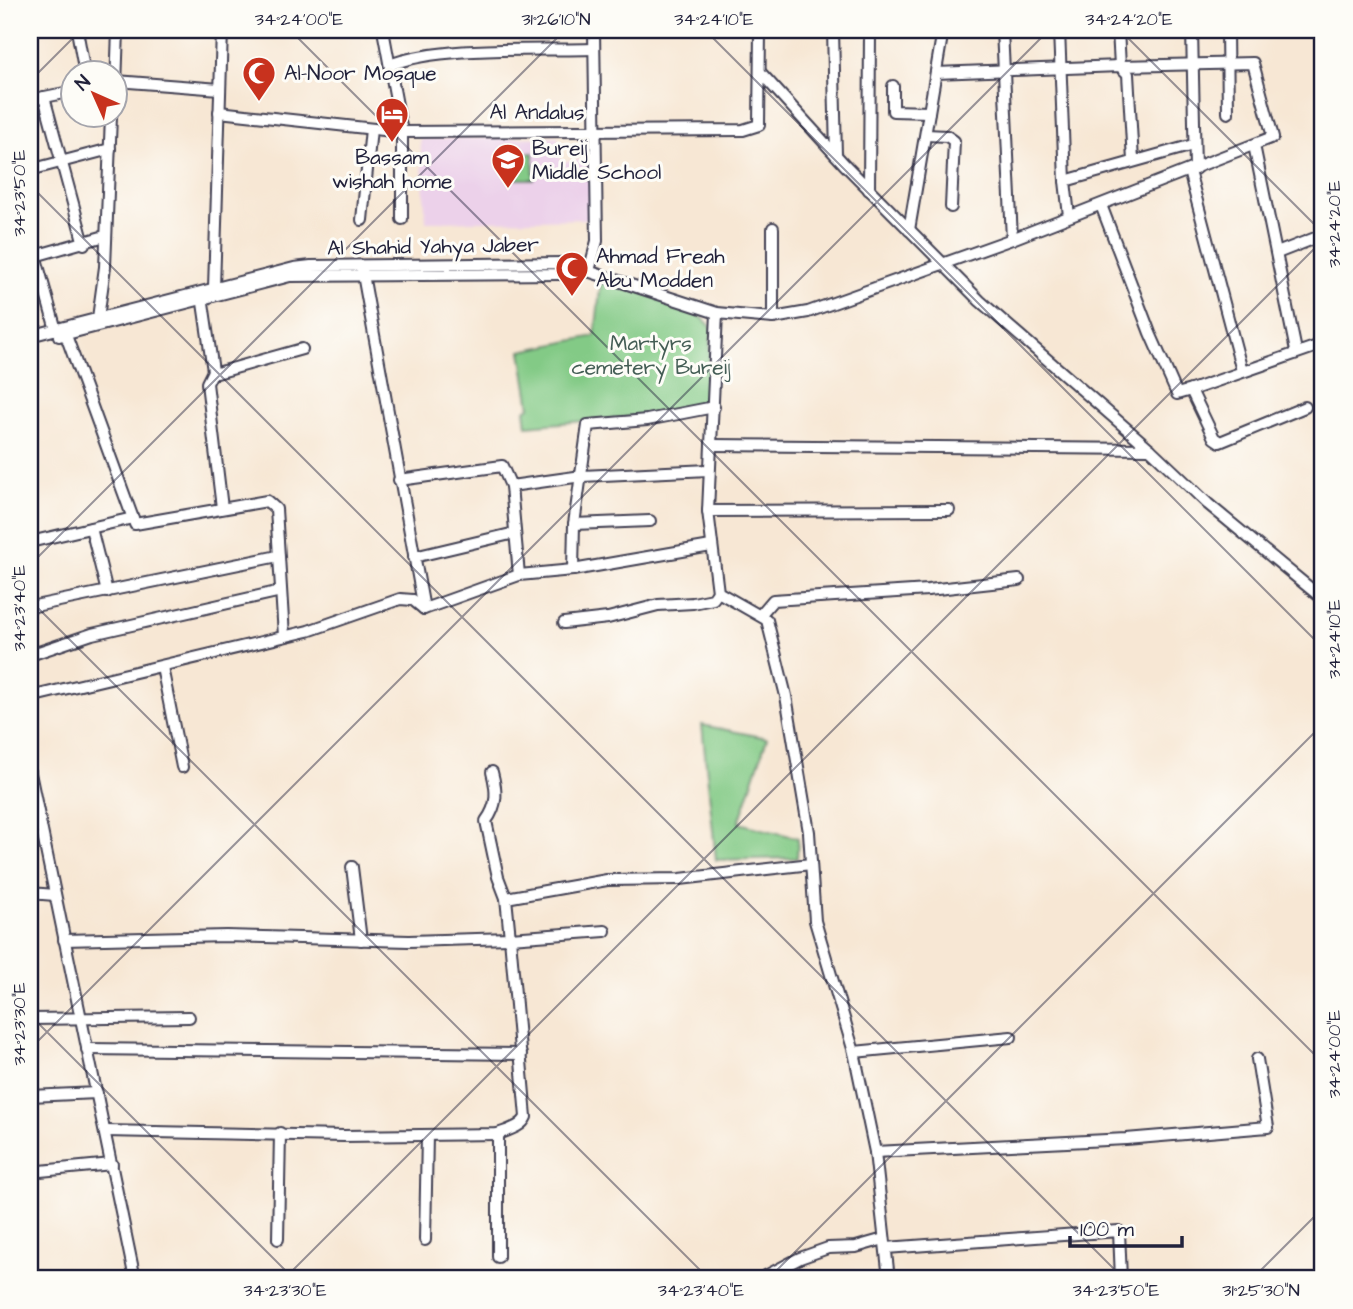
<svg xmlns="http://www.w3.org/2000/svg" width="1353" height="1309" viewBox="0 0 1353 1309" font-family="'Architects Daughter',sans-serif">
<rect width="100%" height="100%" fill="#fdfcf7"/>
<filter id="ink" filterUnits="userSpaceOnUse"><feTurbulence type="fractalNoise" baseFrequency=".0143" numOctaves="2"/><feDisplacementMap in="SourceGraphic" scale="14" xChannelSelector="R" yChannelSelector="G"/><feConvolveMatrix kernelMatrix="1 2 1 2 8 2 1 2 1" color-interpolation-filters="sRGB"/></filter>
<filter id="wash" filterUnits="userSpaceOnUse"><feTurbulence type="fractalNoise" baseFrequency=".00686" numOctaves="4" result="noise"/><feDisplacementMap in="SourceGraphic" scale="28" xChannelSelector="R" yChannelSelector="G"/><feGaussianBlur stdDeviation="1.57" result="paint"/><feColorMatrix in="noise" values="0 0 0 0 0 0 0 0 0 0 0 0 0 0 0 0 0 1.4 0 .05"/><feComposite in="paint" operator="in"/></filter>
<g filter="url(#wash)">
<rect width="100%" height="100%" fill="#f7e7d4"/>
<polygon fill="#ecd1ea" points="558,137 561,162 591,158 593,219 426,222 420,139"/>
<g fill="#83ca86" stroke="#527660" stroke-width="2">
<polygon points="516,153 533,153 534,179 516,179"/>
<path d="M601 280C637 291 688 297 712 328L705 401 700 405 653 415 527 426 525 410 530 407 521 351 595 336Z"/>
<polygon points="702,725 767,738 739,823 798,838 797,858 716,860"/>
</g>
</g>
<g filter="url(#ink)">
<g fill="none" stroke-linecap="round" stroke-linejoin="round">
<defs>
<g id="minor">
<polyline points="77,30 85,74"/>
<polyline points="833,30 836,155"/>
<polyline points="1002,30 1012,239"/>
<polyline points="1059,30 1065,181 1069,216"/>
<polyline points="1192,30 1195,169"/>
<polyline points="1227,30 1228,113"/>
<path d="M390 65C441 45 536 51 593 49"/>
<polyline points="761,73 844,164 980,301 1150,449 1208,504 1323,599"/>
<polyline points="936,73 1120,66 1128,74 1133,161"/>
<polyline points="116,81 220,89"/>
<polyline points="116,86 118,30"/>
<polyline points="893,86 893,111 929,112"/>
<polyline points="44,97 84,244"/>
<polyline points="30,100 74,91"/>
<polyline points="219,112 402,132 383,30"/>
<polyline points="926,135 947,136 954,141 951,207"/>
<polyline points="1254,145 1296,351"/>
<polyline points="30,170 110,149"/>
<polyline points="1189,171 1242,371"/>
<polyline points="1065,181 1193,145"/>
<polyline points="869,190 870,30"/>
<polyline points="1101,205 1150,333 1177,394 1191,390 1214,438 1220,442 1305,407"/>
<polyline points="402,219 402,132 743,130 759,125 760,30"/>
<polyline points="362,220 371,129"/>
<polyline points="909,230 943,30"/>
<polyline points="30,237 56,330"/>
<polyline points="1277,253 1323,235"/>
<polyline points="31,257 105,236"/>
<polyline points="362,269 424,609"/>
<polyline points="589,271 597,241 594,30"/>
<polyline points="214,288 222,30"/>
<polyline points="202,296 213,371 217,373 302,349"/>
<polyline points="717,313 708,511 718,592 767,620 786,696 809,832 815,921 854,1052 875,1152 889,1279"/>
<polyline points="98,318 105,267 111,116"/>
<polyline points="773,318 773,228"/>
<polyline points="64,330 135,524 267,501 276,509 284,636"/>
<polyline points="30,336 294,268 311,266 563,263 717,313 773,318 808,312 1012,239 1273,137 1253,63 1120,66 1118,30"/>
<polyline points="59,336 290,276 561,274 580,268"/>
<polyline points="213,371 207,383 222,508"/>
<polyline points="1191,390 1323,344"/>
<polyline points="711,445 1150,449"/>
<polyline points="399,480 502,466 511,486 519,575"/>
<polyline points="511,486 582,476 709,470"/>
<polyline points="708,511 949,510"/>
<polyline points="574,524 650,521"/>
<polyline points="91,528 107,592"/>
<polyline points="30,542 133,518"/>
<polyline points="414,557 515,533"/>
<polyline points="573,570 574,524 588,425 647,420 714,407"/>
<polyline points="30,607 278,556"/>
<polyline points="761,614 773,600 928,590 1019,580"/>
<polyline points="564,623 608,618 658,605 693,603 713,599 718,592"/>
<polyline points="30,655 92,634 281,591"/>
<polyline points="162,667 182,767"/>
<polyline points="30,697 308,631 400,599 413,600 424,609 519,575 573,570 711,546"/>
<path d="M492 772C497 791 498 805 486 821L498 877 506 898"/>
<polyline points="30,773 135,1279"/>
<polyline points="352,867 361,940"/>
<polyline points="30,893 55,895"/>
<polyline points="64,940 226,936 409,941 510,938 506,898 607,880 680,879 811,864"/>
<polyline points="30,1019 189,1017"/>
<polyline points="87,1049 521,1054"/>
<polyline points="854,1052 1011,1037"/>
<polyline points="30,1096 97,1093"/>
<path d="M105 1131 344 1136 498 1134C508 1130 522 1127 526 1117L510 938 605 931"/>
<polyline points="875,1152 1126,1139 1268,1127 1257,1059"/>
<polyline points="30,1172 112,1164"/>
<polyline points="278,1239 280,1133"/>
<polyline points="425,1240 427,1135"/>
<polyline points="886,1248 1119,1231 1121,1279"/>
<polyline points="498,1257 498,1134"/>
<polyline points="760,1279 800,1258 828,1248 856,1247 884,1239"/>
</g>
</defs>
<use href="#minor" stroke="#424052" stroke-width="14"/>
<use href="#minor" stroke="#fff" stroke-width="10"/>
</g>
</g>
<path fill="none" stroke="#22223b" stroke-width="2" stroke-opacity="0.45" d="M290 30 1323 1063M705 30 1323 648M1120 30 1323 233M30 81 81 30M30 185 1124 1279M30 565 565 30M30 600 709 1279M30 1015 294 1279M30 1049 1049 30M284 1279 1323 240M768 1279 1323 724M1252 1279 1323 1208"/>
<defs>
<symbol id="mosque-pin" viewBox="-11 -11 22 30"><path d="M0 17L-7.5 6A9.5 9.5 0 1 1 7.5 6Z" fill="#c8321e" stroke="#fdfcf7"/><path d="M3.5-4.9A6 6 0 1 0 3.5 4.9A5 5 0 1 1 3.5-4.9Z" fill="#fff"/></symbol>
<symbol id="hotel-pin" viewBox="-11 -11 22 30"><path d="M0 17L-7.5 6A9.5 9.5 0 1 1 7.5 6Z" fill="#c8321e" stroke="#fdfcf7"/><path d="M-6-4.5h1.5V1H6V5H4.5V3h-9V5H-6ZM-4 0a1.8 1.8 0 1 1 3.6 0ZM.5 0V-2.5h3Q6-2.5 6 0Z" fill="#fff"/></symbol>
<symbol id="school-pin" viewBox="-11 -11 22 30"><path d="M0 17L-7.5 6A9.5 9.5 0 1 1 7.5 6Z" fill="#c8321e" stroke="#fdfcf7"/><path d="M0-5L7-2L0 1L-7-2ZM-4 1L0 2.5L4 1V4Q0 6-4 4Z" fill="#fff"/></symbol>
</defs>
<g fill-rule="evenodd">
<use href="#mosque-pin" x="240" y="54" width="38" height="52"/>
<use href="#hotel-pin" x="373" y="95" width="38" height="52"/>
<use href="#school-pin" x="489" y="141" width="38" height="52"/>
<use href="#mosque-pin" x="553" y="249" width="38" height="52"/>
</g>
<g text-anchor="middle" stroke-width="6" stroke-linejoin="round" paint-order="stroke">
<g font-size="21" fill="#22223b" stroke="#fdfcf7" text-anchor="start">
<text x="284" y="80">Al-Noor Mosque</text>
<text x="532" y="155">Bureij<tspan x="532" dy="24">Middle School</tspan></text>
<text x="392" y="164" text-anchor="middle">Bassam<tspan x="392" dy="24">wishah home</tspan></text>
<text x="596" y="263">Ahmad Freah<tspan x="596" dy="24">Abu Modden</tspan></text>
</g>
<g font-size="21" fill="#22223b" stroke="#fdfcf7">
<text x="537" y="119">Al Andalus</text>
<text transform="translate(433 246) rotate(-1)" y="7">Al Shahid Yahya Jaber</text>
</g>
<g font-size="21" fill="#445d55" stroke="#fdfcf7">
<text x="651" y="350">Martyrs<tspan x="651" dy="24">cemetery Bureij</tspan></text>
</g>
</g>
<rect width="1353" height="1309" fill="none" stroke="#fdfcf7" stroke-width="77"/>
<g transform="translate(94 94) rotate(315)"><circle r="33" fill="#fdfcf7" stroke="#a5a5ac" stroke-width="2"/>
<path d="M0-5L12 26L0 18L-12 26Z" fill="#c8321e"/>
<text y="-10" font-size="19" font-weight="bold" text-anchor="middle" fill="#22223b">N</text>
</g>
<path d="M1070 1236v10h112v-10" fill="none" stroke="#22223b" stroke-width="3.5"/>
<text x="1080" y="1236" font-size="21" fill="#22223b" stroke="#fdfcf7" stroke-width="5" paint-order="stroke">100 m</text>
<rect x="38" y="38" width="1276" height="1232" fill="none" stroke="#22223b" stroke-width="2.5"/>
<g font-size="18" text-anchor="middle" fill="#22223b">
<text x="299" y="25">34°24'00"E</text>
<text x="556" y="25">31°26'10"N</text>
<text x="714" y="25">34°24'10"E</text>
<text x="1129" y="25">34°24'20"E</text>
<text transform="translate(19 193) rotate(-90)" y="6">34°23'50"E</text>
<text transform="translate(1334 224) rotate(-90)" y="6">34°24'20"E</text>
<text transform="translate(19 608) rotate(-90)" y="6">34°23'40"E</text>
<text transform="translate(1334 639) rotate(-90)" y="6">34°24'10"E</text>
<text transform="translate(19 1024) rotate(-90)" y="6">34°23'30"E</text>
<text transform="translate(1334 1054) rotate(-90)" y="6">34°24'00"E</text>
<text x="285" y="1296">34°23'30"E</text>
<text x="701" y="1296">34°23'40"E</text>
<text x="1116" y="1296">34°23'50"E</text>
<text x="1261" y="1296">31°25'30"N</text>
</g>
</svg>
